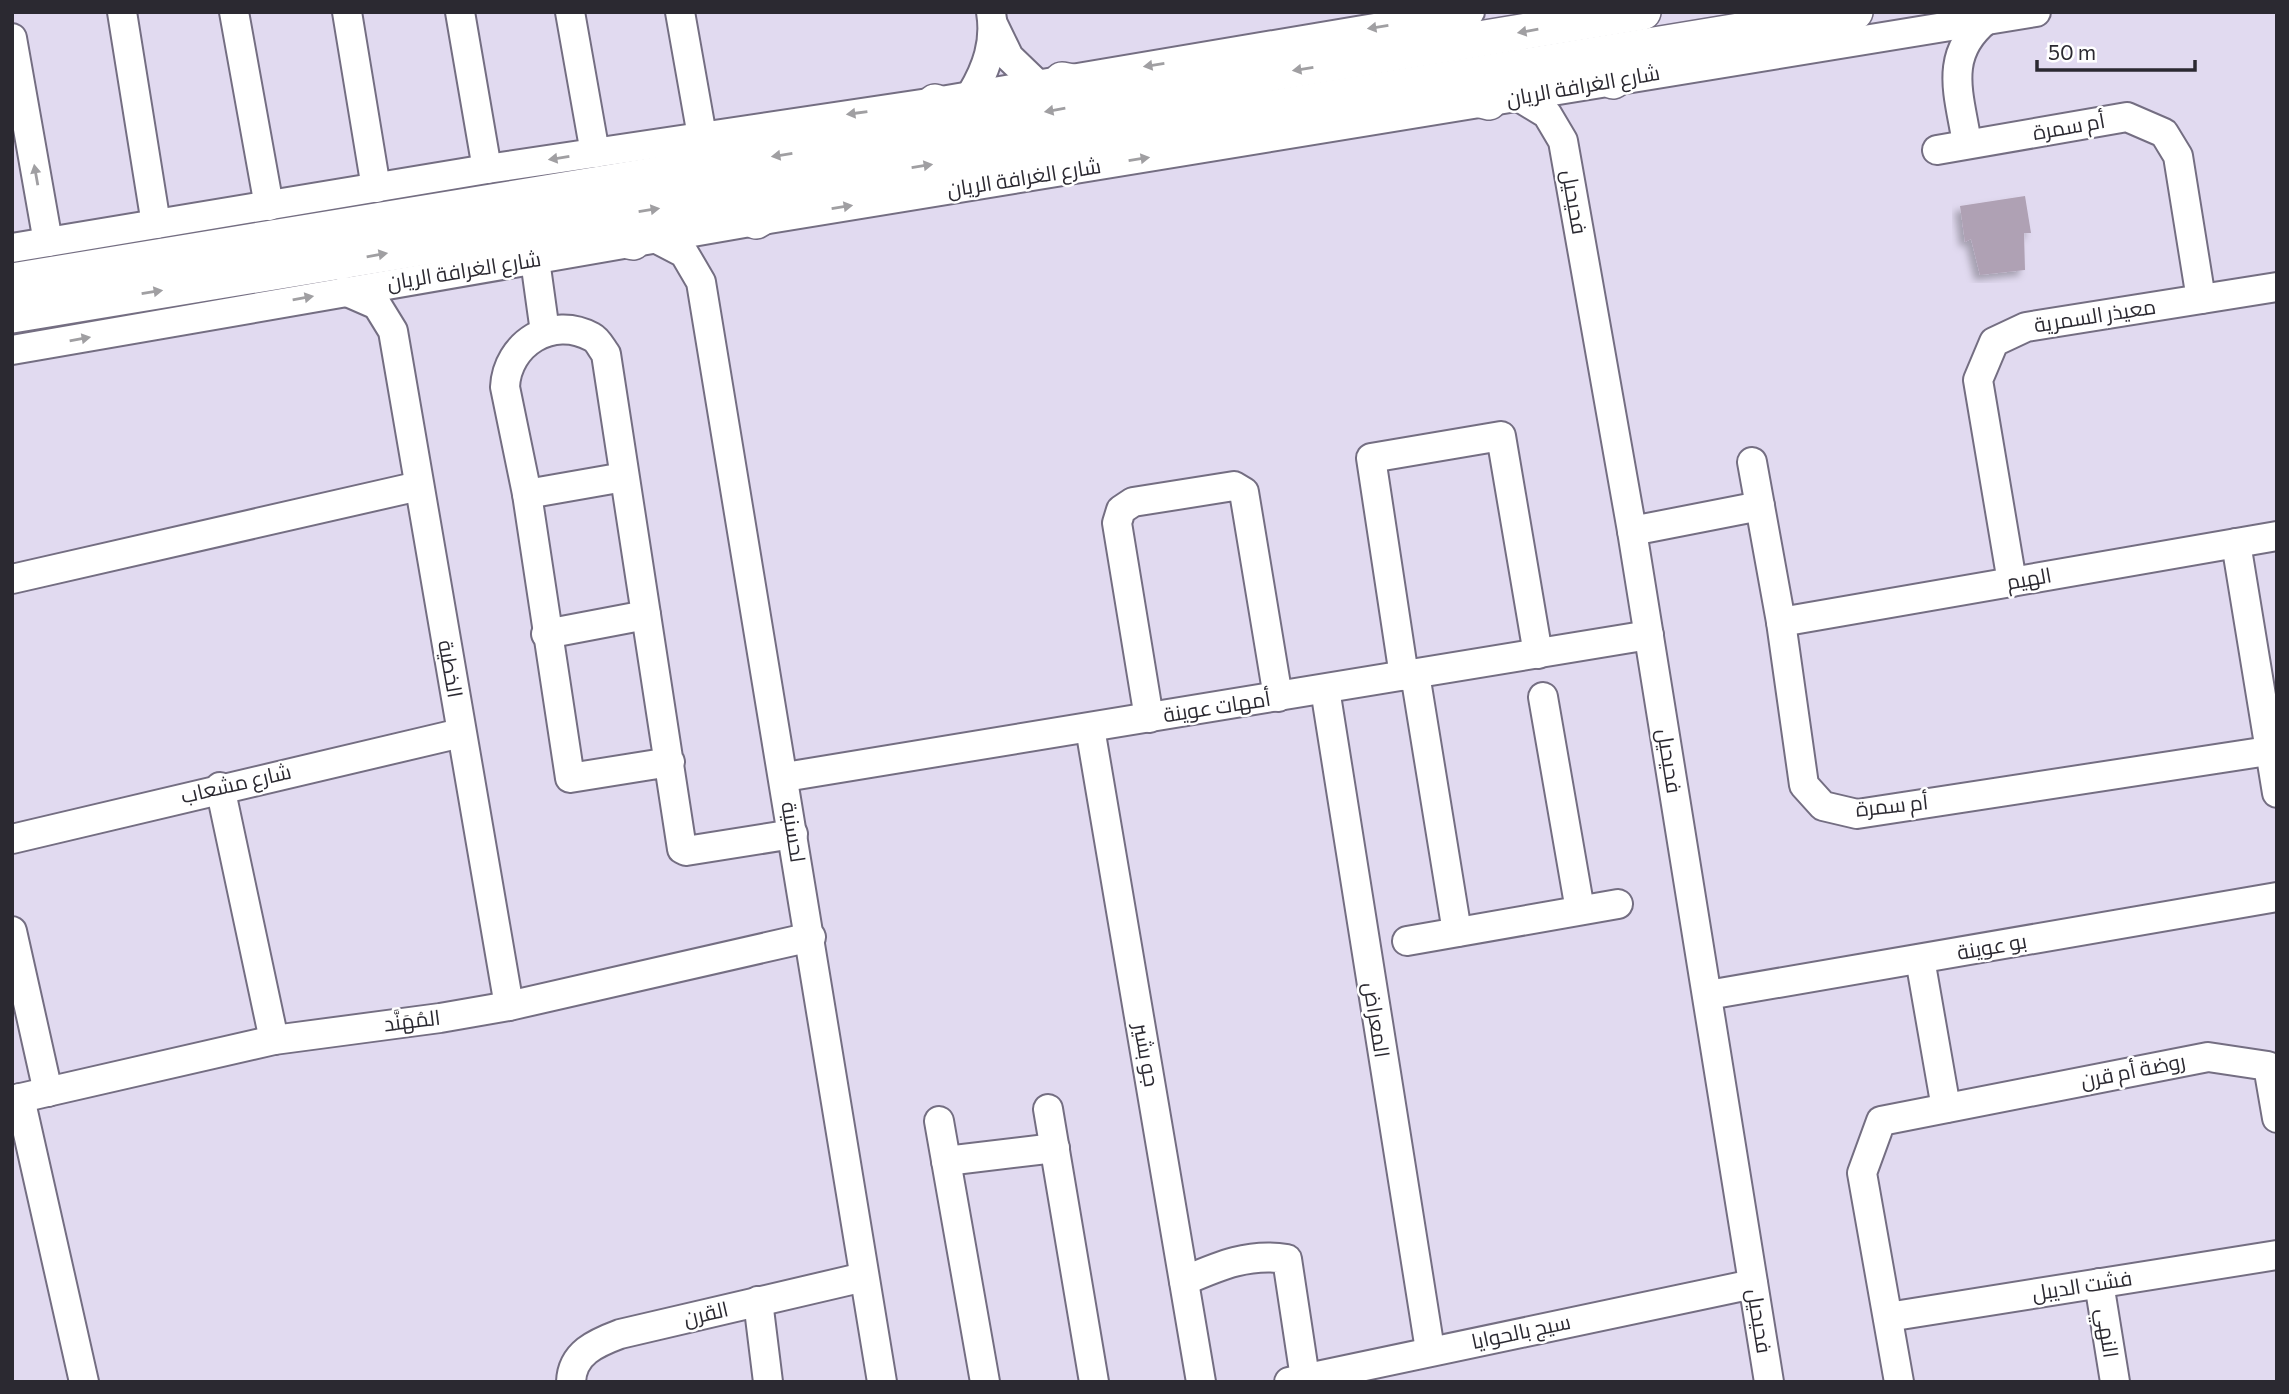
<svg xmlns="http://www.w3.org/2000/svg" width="2289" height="1394" viewBox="0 0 2289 1394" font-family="Commissioner,Cairo,sans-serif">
<defs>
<filter id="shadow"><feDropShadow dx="-5.5" dy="5.5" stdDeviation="3.5" flood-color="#0004"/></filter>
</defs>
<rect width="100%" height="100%" fill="#e1daf0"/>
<polygon fill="#afa1b4" filter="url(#shadow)" points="2025,196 2031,233 2024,233 2025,270 1980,275 1971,239 1965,242 1960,206"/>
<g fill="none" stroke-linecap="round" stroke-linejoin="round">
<defs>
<g id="minor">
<polyline points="122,12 156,224"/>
<polyline points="234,12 269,206"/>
<polyline points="347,12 376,188"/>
<polyline points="460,12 487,169"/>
<polyline points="570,12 595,153"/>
<polyline points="680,12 702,136"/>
<polyline points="993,24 1009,57 1036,83"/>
<polyline points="12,38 48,242"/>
<path d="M972 93C987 68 996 42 991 12"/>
<polyline points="1519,97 1547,114 1563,141 1632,531 1769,1382"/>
<path d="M1967 144C1960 96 1942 56 1986 20"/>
<polyline points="1937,150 2127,117 2164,133 2178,156 2201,299"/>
<polyline points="657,239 684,253 701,282 882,1382"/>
<polyline points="12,248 487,169 935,102 1470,12"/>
<polyline points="535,260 545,332"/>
<polyline points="345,291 377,305 393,331 509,1006"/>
<polyline points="12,350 756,221 2036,12"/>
<polyline points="1752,462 1781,622 1804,785 1823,806 1857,814 2268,751"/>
<polyline points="527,494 624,477"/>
<polyline points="1632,531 1760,506"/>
<polyline points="2236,543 2277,793"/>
<polyline points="12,579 419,486"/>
<polyline points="2012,582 1978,380 1994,342 2026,327 2277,287"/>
<polyline points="1781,622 2277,536"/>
<polyline points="546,634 646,615"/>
<polyline points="1415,674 1457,932"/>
<polyline points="1404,676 1371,458 1501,436 1538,654"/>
<polyline points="1325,689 1430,1350"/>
<polyline points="1543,697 1580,910"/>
<polyline points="1149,718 1117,523 1121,510 1133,502 1234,486 1244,492 1278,697"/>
<polyline points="1090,728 1201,1382"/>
<path d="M670 762 570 778 527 494 505 387C507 344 552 315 592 337 598 340 602 349 606 354 630 519 658 684 682 849L686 851 793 834"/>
<polyline points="785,777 1649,635"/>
<polyline points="220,787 274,1040"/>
<polyline points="12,839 461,733"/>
<polyline points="12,931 48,1092"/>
<polyline points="1407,941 1618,904"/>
<polyline points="1920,959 1946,1108"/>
<polyline points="1708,995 2277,897"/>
<polyline points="20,1098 84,1382"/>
<polyline points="12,1100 274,1040 440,1018 509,1006 811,937"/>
<polyline points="1048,1109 1094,1382"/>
<polyline points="939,1121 985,1382"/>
<polyline points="946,1161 1055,1148"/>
<path d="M1184 1281C1219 1266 1248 1253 1287 1259L1305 1378"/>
<polyline points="2099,1283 2115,1382"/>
<polyline points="758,1301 768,1382"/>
<polyline points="1888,1317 2277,1255"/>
<path d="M571 1382C572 1353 596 1343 620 1334L864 1277"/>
<polyline points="1289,1382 1753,1284"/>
<polyline points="1899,1382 1862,1173 1881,1121 2208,1057 2268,1066 2277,1118"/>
</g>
<g id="major">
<polyline points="1062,80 1120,91"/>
<polyline points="1613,81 1660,51"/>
<polyline points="1432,88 1489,102"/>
<polyline points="891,136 935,102"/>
<polyline points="756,221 804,193"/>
<polyline points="573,229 633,242"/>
<polyline points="12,281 1643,12"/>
<polyline points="12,315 1855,12"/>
</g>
</defs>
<use href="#minor" stroke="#746e82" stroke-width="32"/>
<use href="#major" stroke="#746e82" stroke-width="38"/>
<use href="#minor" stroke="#fff" stroke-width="28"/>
<use href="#major" stroke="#fff" stroke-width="35"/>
</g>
<defs><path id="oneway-solid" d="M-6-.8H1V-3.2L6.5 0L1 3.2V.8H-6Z" transform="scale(1.75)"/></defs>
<g fill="#a09fa2">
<use href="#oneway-solid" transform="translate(1378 27) rotate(171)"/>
<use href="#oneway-solid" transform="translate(1528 31) rotate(170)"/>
<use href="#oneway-solid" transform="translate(1154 65) rotate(171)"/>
<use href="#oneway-solid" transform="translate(1303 69) rotate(171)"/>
<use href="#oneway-solid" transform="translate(1055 110) rotate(170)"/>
<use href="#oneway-solid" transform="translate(857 113) rotate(172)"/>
<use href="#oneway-solid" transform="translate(782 155) rotate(171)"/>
<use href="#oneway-solid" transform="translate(559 158) rotate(171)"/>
<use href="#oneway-solid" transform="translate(1139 159) rotate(-9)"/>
<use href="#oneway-solid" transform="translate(922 166) rotate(-9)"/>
<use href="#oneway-solid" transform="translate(36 175) rotate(-100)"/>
<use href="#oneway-solid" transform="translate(842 207) rotate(-9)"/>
<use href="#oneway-solid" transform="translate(649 210) rotate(-9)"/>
<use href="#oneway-solid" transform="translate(377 255) rotate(-10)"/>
<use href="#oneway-solid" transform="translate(152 292) rotate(-9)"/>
<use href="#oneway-solid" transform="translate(303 298) rotate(-10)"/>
<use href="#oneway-solid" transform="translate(80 339) rotate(-10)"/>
</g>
<g text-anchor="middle" stroke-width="5" stroke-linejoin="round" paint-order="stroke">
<g font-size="21" fill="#2b2931" stroke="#fff">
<text transform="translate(1583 86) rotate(-10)" y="7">شارع الغرافة الريان</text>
<text transform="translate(2069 127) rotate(-10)" y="7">أم سمرة</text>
<text transform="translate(1024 178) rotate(-9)" y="7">شارع الغرافة الريان</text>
<text transform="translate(1574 202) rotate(80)" y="7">فحيحيل</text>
<text transform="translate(464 271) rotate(-9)" y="7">شارع الغرافة الريان</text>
<text transform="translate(2095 316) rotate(-9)" y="7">معيذر السمرية</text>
<text transform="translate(2029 579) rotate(-10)" y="7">الهيم</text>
<text transform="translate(450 669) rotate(80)" y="7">الخطية</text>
<text transform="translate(1217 707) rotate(-9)" y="7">أمهات عوينة</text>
<text transform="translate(1669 761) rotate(81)" y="7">فحيحيل</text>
<text transform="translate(236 784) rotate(-13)" y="7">شارع مشعاب</text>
<text transform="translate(1892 806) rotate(-6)" y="7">أم سمرة</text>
<text transform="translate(793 832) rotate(81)" y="7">لحسنية</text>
<text transform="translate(1992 947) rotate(-10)" y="7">بو عوينة</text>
<text transform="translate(1376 1020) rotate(81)" y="7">المعراض</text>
<text transform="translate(412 1021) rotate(-7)" y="7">المُهَنَّد</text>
<text transform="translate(1146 1055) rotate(80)" y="7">جو بشير</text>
<text transform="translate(2133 1071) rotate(-11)" y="7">روضة أم قرن</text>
<text transform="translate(2082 1286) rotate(-9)" y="7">فشت الديبل</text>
<text transform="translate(706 1314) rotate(-13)" y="7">القرن</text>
<text transform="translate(1759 1321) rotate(81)" y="7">فحيحيل</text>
<text transform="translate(1521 1332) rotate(-12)" y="7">سيج بالحوايا</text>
<text transform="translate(2107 1333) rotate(81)" y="7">النهي</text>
</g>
</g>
<rect width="2289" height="1394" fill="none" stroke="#2b2931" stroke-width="28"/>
<path d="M2037 60v10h158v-10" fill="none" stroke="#2b2931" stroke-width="3.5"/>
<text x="2048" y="60" font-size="21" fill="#2b2931" stroke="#ffffff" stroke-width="5" paint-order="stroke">50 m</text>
</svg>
